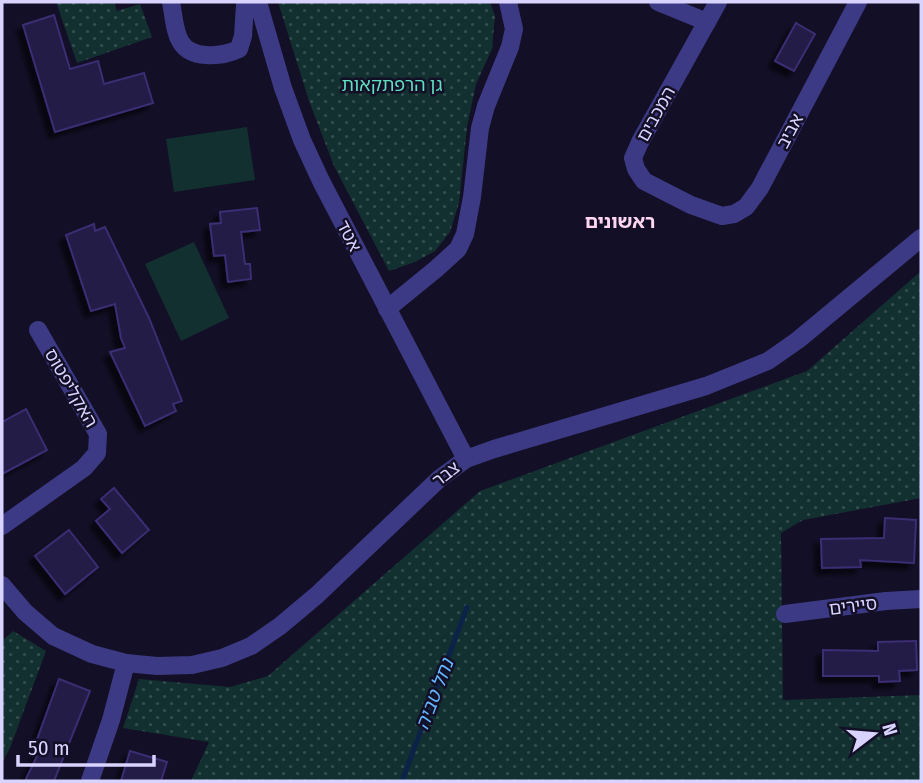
<svg xmlns="http://www.w3.org/2000/svg" width="923" height="783" viewBox="0 0 923 783" font-family="'Fira Sans Condensed','Noto Sans Hebrew',sans-serif">
<defs>
<pattern id="green-dots" width="8" height="8" patternUnits="userSpaceOnUse" patternTransform="scale(1.75)"><rect width="8" height="8" fill="#12302f"/><path d="M2 2h.1M6 6h.1" fill="none" stroke="#344d4e" stroke-width="1.8" stroke-linecap="round"/></pattern>
<filter id="shadow"><feDropShadow dx="-6" dy="6" stdDeviation="2" flood-color="#0009"/></filter>
</defs>
<rect width="100%" height="100%" fill="#130f26"/>
<g fill="url(#green-dots)">
<polygon points="56,2 114,2 117,11 140,4 152,37 77,63"/>
<polygon points="278,2 490,2 495,16 492,49 476,84 467,127 459,203 450,232 435,251 415,262 389,271 334,166 309,101"/>
<polygon points="921,271 921,498 803,520 781,533 783,700 921,695 921,781 191,781 209,742 123,728 139,679 230,687 268,676 480,491 807,371"/>
<polygon points="13,631 46,651 10,748 2,763 2,641"/>
</g>
<g fill="#12302f">
<polygon points="247,127 255,180 174,192 166,139"/>
<polygon points="194,242 229,318 181,341 145,264"/>
</g>
<g fill="none" stroke-linecap="round" stroke-linejoin="round">
<polyline stroke="#0c2248" stroke-width="5" points="402,781 467,607"/>
</g>
<g fill="#241b47" stroke="#3b2d73" stroke-width="2" filter="url(#shadow)">
<polygon points="54,15 70,69 98,61 104,84 144,73 153,103 55,132 23,25"/>
<polygon points="796,23 815,34 794,71 775,61"/>
<polygon points="257,208 260,230 241,232 245,264 250,264 251,279 228,282 225,255 214,256 210,224 221,223 220,212"/>
<polygon points="94,224 95,231 105,227 149,318 182,401 173,404 176,411 145,426 110,352 125,348 121,338 115,304 91,311 66,235"/>
<polygon points="26,409 47,450 2,474 2,422"/>
<polygon points="114,488 149,530 122,553 96,521 110,509 101,499"/>
<polygon points="885,518 916,520 914,563 860,560 861,567 822,568 821,539 884,538"/>
<polygon points="69,530 98,567 65,594 35,556"/>
<polygon points="916,641 917,670 899,671 900,681 879,682 879,676 823,676 823,650 878,651 878,642"/>
<polygon points="59,679 90,691 54,781 25,781 41,748 35,745"/>
<polygon points="130,751 167,762 161,781 121,781"/>
</g>
<g fill="none" stroke-linecap="round" stroke-linejoin="round">
<g stroke="#3d3a85" stroke-width="18">
<path d="M171 2C176 28 174 53 206 55 218 56 228 54 239 49L243 36 245 5 248 2"/>
<polyline points="258,2 283,88 302,140 321,181 466,459"/>
<polyline points="658,2 707,22"/>
<polyline points="718,2 640,142 633,158 636,169 644,181 691,205 722,216 734,214 746,207 760,188 858,2"/>
<polyline points="387,309 436,269 458,249 465,234 472,197 480,128 486,106 510,47 514,29 508,2"/>
<polyline points="2,526 84,468 97,453 98,434 38,330"/>
<polyline points="2,585 25,612 53,636 92,654 126,663 157,666 192,665 222,658 251,646 280,626 317,595 439,479 466,459 494,449 706,386 768,361 798,340 921,238"/>
<polyline points="785,614 886,601 921,599"/>
<polyline points="90,781 111,720 126,663"/>
</g>
</g>
<g text-anchor="middle" stroke-width="5" stroke-linejoin="round" paint-order="stroke">
<g font-size="18" fill="#5fe0c0" stroke="#130f26">
<text x="392" y="91">גן הרפתקאות</text>
</g>
<g font-size="18" fill="#d9d4ff" stroke="#130f26">
<text transform="translate(656 114) rotate(-61)" y="6">המכבים</text>
<text transform="translate(790 131) rotate(-62)" y="6">אביב</text>
<text transform="translate(349 236) rotate(63)" y="6">אטד</text>
<text transform="translate(71 388) rotate(60)" y="6">האקליפטוס</text>
<text transform="translate(446 474) rotate(-38)" y="6">צבר</text>
<text transform="translate(853 606) rotate(-7)" y="6">סיירים</text>
</g>
<g font-size="19" font-weight="bold" fill="#ffd6f0" stroke="#130f26">
<text x="620" y="228">ראשונים</text>
</g>
<g font-size="19" font-style="italic" fill="#62b6ff" stroke="#130f26">
<text transform="translate(434 694) rotate(-69)" y="7">נחל טביה</text>
</g>
</g>
<rect width="923" height="783" fill="none" stroke="#d9d4ff" stroke-width="7"/>
<g transform="translate(874 734) rotate(74)" stroke="#130f26" stroke-width="5" paint-order="stroke">
<path d="M0-5L12 26L0 18L-12 26Z" fill="#d9d4ff"/>
<text y="-10" font-size="19" font-weight="bold" text-anchor="middle" fill="#d9d4ff">N</text>
</g>
<path d="M18 755v10h136v-10" fill="none" stroke="#d9d4ff" stroke-width="3.5"/>
<text x="28" y="755" font-size="21" fill="#d9d4ff" stroke="#130f26" stroke-width="5" paint-order="stroke">50 m</text>
</svg>
